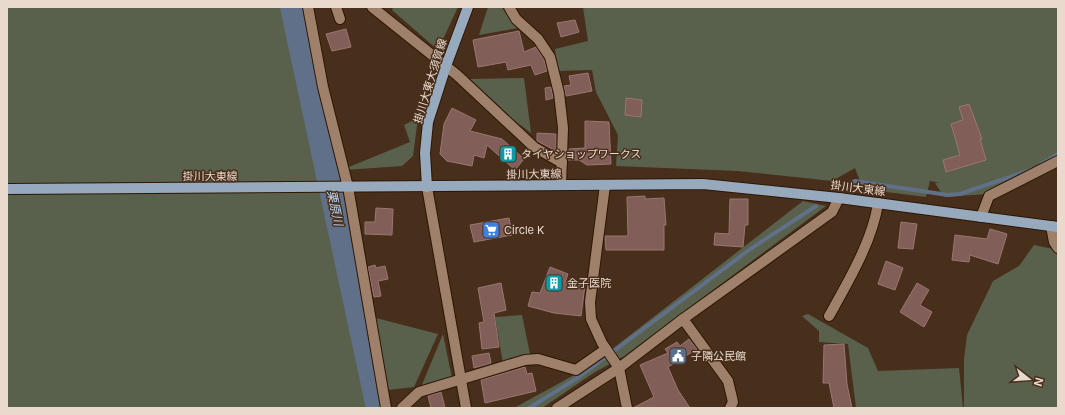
<svg xmlns="http://www.w3.org/2000/svg" width="1065" height="415" viewBox="0 0 1065 415" font-family="Inter,'Noto Sans JP',sans-serif">
<rect width="100%" height="100%" fill="#482f1b"/>
<g fill="#59614c">
<polygon points="7,7 286,7 304,81 318,164 336,224 345,283 349,324 363,371 369,408 7,408"/>
<polygon points="393,7 458,7 438,50 392,10"/>
<polygon points="488,7 502,7 518,28 479,35"/>
<polygon points="583,7 988,7 990,21 988,7 1058,7 1058,161 987,194 944,197 935,183 940,183 930,181 926,197 863,189 855,168 832,181 738,171 616,166 618,135 596,92 592,70 558,71 555,49 588,41"/>
<polygon points="524,78 531,133 515,121 470,79"/>
<polygon points="418,118 413,156 402,166 344,170 344,169 410,142 404,125"/>
<polygon points="803,201 826,206 623,357 595,372 542,408 514,408 576,374 607,353"/>
<polygon points="1034,245 1058,250 1058,408 964,408 964,359 967,335 993,281 1019,266"/>
<polygon points="808,314 868,348 878,371 959,368 963,408 856,408 848,344 819,342 819,331 802,316"/>
<polygon points="522,315 530,354 503,363 495,317"/>
<polygon points="376,318 438,334 414,387 388,390"/>
<polygon points="443,334 453,383 419,392"/>
</g>
<g fill="none" stroke-linecap="round" stroke-linejoin="round">
<g stroke="#5f7088" stroke-width="4">
<polyline points="1041,164 1058,154"/>
<polyline points="845,187 855,181 948,195 960,194 1036,168"/>
<polyline points="529,408 579,377 749,250 816,206"/>
</g>
<polyline stroke="#5f7088" stroke-width="24" points="292,7 378,408"/>
</g>
<g fill="#825e59" stroke="#9c7671">
<polygon points="575,20 579,32 561,37 557,23"/>
<polygon points="346,29 351,47 332,51 326,34"/>
<polygon points="519,31 524,52 536,47 544,60 547,71 535,75 531,65 508,70 506,62 478,67 473,40"/>
<polygon points="588,73 592,91 566,96 564,86 571,85 569,76"/>
<polygon points="551,87 553,98 546,100 545,88"/>
<polygon points="626,98 642,100 641,117 625,115"/>
<polygon points="969,104 982,139 980,139 986,160 946,172 943,160 960,155 951,124 963,120 959,107"/>
<polygon points="452,108 476,120 470,131 502,139 524,159 515,170 487,145 484,158 474,155 472,166 447,161 440,154 444,124"/>
<polygon points="585,121 609,122 611,164 587,165 579,160 568,160 569,149 585,148"/>
<polygon points="537,133 556,134 556,151 537,141"/>
<polygon points="645,196 645,199 664,198 666,225 664,225 664,250 606,250 605,236 628,236 627,197"/>
<polygon points="730,199 748,199 748,225 745,225 743,247 714,245 715,233 729,234"/>
<polygon points="376,208 393,209 392,235 365,234 365,222 375,222"/>
<polygon points="509,218 512,235 474,242 470,225"/>
<polygon points="901,222 917,224 913,249 898,248"/>
<polygon points="990,229 1007,234 998,264 970,255 969,262 952,260 955,235 987,239"/>
<polygon points="886,261 903,268 895,290 878,284"/>
<polygon points="375,265 376,268 385,266 388,279 378,281 381,296 374,297 368,267"/>
<polygon points="550,267 568,274 565,283 585,285 581,316 554,313 528,306 532,292 540,293"/>
<polygon points="501,283 506,310 494,313 499,347 482,349 479,323 484,322 478,288"/>
<polygon points="917,283 929,290 920,305 932,312 924,327 900,312"/>
<polygon points="689,339 697,349 668,367 678,390 690,408 633,408 654,397 640,365 668,353 665,349 677,342 680,346"/>
<polygon points="844,344 847,384 852,408 834,408 829,383 823,383 824,345"/>
<polygon points="489,353 491,363 474,368 472,356"/>
<polygon points="525,367 527,374 532,373 536,391 485,403 481,380"/>
<polygon points="441,392 445,408 431,408 428,396"/>
</g>
<g fill="none" stroke-linecap="round" stroke-linejoin="round">
<defs>
<g id="minor">
<polyline points="308,7 323,87 348,187 386,408"/>
<polyline points="336,7 340,19"/>
<polyline points="372,7 457,75 534,147 562,163"/>
<polyline points="509,7 516,19 538,39 550,57 559,93 563,128 561,185"/>
<polyline points="605,185 590,302 591,319 602,343 619,368 627,408"/>
<polyline points="427,187 466,408"/>
<polyline points="981,217 989,196 1058,161"/>
<polyline points="1051,226 1054,242 1058,248"/>
<path d="M829 316C847 284 873 240 878 203"/>
<polyline points="683,319 728,381 733,402 730,408"/>
<polyline points="402,408 419,392 525,360 538,359 576,370 606,349"/>
<polyline points="557,408 619,368 683,319 832,212 839,198"/>
</g>
<g id="major">
<polyline points="427,187 425,153 428,122 446,66 468,7"/>
<polyline points="7,189 703,184 839,198 1058,227"/>
</g>
</defs>
<use href="#minor" stroke="#2d1603" stroke-width="12"/>
<use href="#major" stroke="#2d1603" stroke-width="12"/>
<use href="#minor" stroke="#9f816b" stroke-width="10"/>
<use href="#major" stroke="#97a9bd" stroke-width="10"/>
</g>
<defs>
<symbol id="building-square" viewBox="-11 -11 22 22"><rect x="-9" y="-9" width="18" height="18" rx="4" fill="#0f9aa8" stroke="#482f1b"/><path d="M-4-6H4V6H1V3H-1V6H-4ZM-2.5-4.3h1.7v1.8h-1.7ZM.8-4.3h1.7v1.8H.8ZM-2.5-1h1.7V.8h-1.7ZM.8-1h1.7V.8H.8Z" fill="#fff"/></symbol>
<symbol id="supermarket-square" viewBox="-11 -11 22 22"><rect x="-9" y="-9" width="18" height="18" rx="4" fill="#3f7fe0" stroke="#482f1b"/><path d="M-6-5.5h2.5l.6 2H6L4.5 2H-2.5L-4.4-4H-6ZM-1.5 3.2a1.3 1.3 0 1 0 .1 0ZM3 3.2a1.3 1.3 0 1 0 .1 0Z" fill="#fff"/></symbol>
<symbol id="civic-square" viewBox="-11 -11 22 22"><rect x="-9" y="-9" width="18" height="18" rx="4" fill="#5c6f8a" stroke="#482f1b"/><path d="M-.6-6.5H3V-4.5H.6V-3L4-1V1h2V6H-6V1h2V-1L-.6-3ZM-1.2 2.5V6h2.4V2.5Z" fill="#fff"/></symbol>
</defs>
<g fill-rule="evenodd">
<use href="#building-square" x="498" y="144" width="20" height="20"/>
<use href="#supermarket-square" x="481" y="220" width="20" height="20"/>
<use href="#building-square" x="544" y="273" width="20" height="20"/>
<use href="#civic-square" x="668" y="346" width="20" height="20"/>
</g>
<g text-anchor="middle" stroke-width="3" stroke-linejoin="round" paint-order="stroke">
<g font-size="11" fill="#ead9cd" stroke="#482f1b">
<text transform="translate(430 81) rotate(-73)" y="4">掛川大東大須賀線</text>
<text transform="translate(534 174) rotate(-1)" y="4">掛川大東線</text>
<text x="210" y="180">掛川大東線</text>
<text transform="translate(858 188) rotate(7)" y="4">掛川大東線</text>
</g>
<g font-size="11" fill="#ead9cd" stroke="#482f1b" text-anchor="start">
<text x="521" y="158">タイヤショップワークス</text>
<text x="504" y="234">Circle K</text>
<text x="567" y="287">金子医院</text>
<text x="691" y="360">子隣公民館</text>
</g>
<g font-size="12" font-style="italic" fill="#bed8fd" stroke="#482f1b">
<text transform="translate(335 208) rotate(78)" y="4">栗原川</text>
</g>
</g>
<rect width="1065" height="415" fill="none" stroke="#ead9cd" stroke-width="16"/>
<g transform="translate(1029 379) rotate(107)" stroke="#482f1b" stroke-width="3" paint-order="stroke">
<path d="M0-3L7 15L0 10L-7 15Z" fill="#ead9cd"/>
<text y="-6" font-size="11" font-weight="bold" text-anchor="middle" fill="#ead9cd">N</text>
</g>
</svg>
